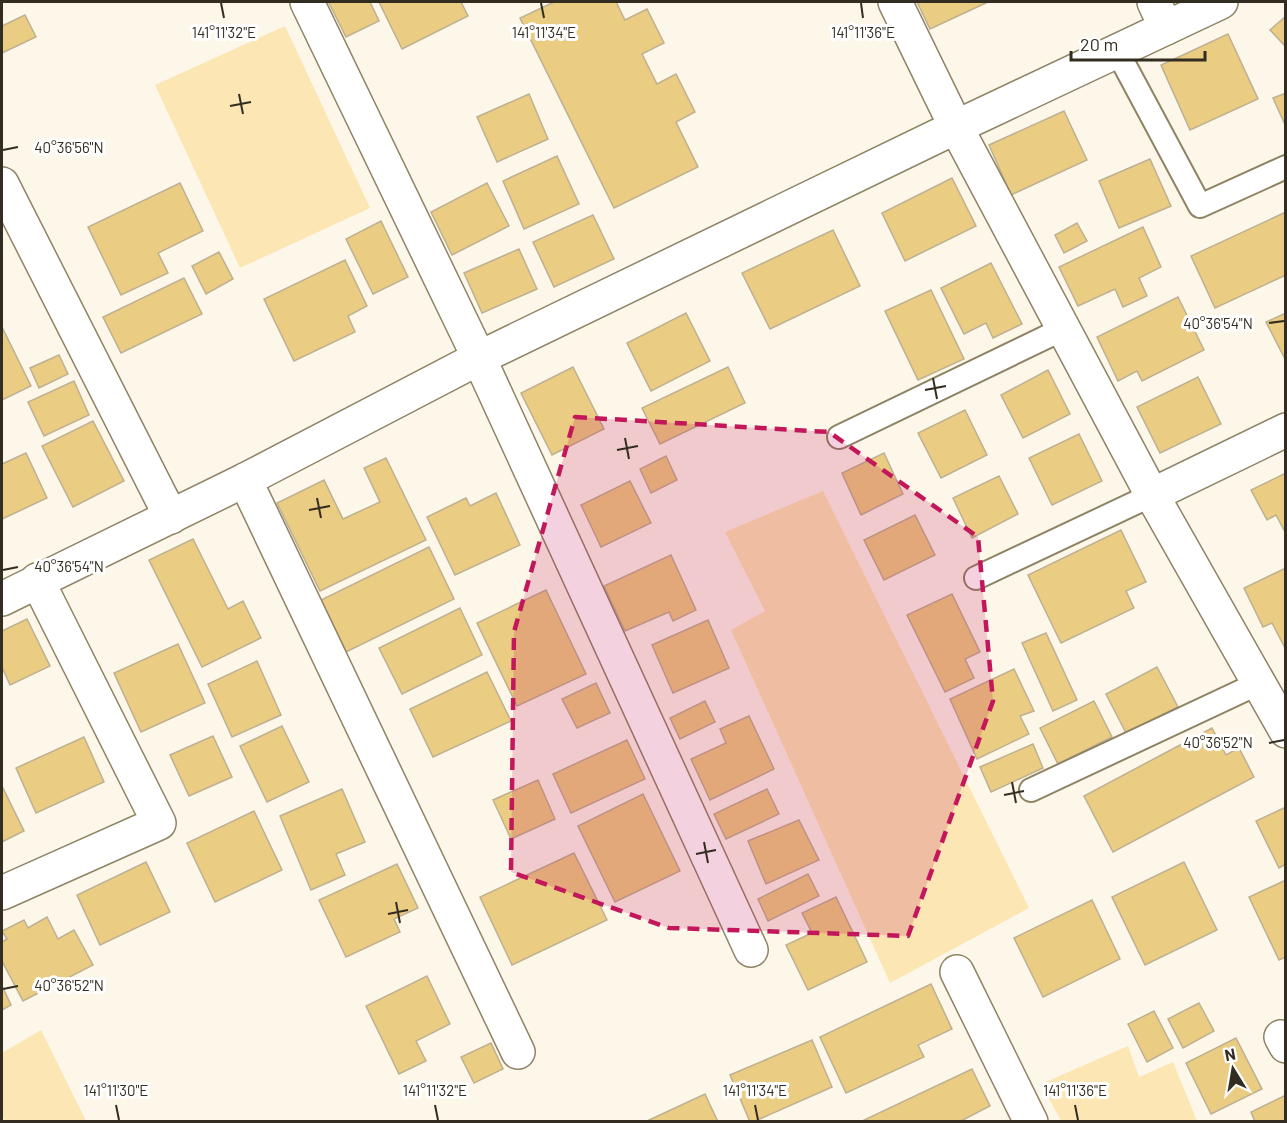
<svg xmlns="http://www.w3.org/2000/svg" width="1287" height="1123" viewBox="0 0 1287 1123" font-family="Barlow,sans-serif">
<rect width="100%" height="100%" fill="#fdf7ea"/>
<g fill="#fbe6b4">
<polygon points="285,26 370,208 240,268 155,85"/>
<polygon points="823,491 1029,908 890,983 731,630 765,611 725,532"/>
<polygon points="41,1030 86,1121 5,1121 2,1116 2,1053"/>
<polygon points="1128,1046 1139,1077 1173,1062 1197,1121 1061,1121 1041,1084"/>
</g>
<g fill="#eacc82" stroke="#beb091" stroke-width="1.5">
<polygon points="331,2 370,2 379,21 346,37 329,3"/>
<polygon points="379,2 461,2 468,16 402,49"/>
<polygon points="554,2 616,2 625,20 647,9 664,43 642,54 657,84 676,74 695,112 676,122 698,167 614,208 520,18"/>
<polygon points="917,2 988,2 930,29"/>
<polygon points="25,15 36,37 2,53 2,26"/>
<polygon points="1286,16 1286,47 1270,30"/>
<polygon points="1228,34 1258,99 1190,130 1161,65"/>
<polygon points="1286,93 1286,127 1273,98"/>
<polygon points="529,94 548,139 497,162 477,117"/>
<polygon points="1064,111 1087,160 1011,195 989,145"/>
<polygon points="557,156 579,204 524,229 503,181"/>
<polygon points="1150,159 1171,206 1119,228 1099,181"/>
<polygon points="952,178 976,226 905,261 882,213"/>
<polygon points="180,183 203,231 158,253 168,273 121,295 88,227"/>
<polygon points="487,183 509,226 452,255 431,212"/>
<polygon points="1286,212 1286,275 1215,308 1191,256"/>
<polygon points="593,215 614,259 554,287 533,242"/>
<polygon points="381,221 408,277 373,294 346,239"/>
<polygon points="1077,223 1087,241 1064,253 1055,235"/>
<polygon points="1143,227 1161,267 1139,278 1147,296 1123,307 1115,289 1078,306 1059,267"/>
<polygon points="833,230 860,286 770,329 742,273"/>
<polygon points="519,249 537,289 482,313 464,273"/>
<polygon points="219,252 233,279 206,294 192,266"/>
<polygon points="345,260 367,306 348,316 355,332 294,361 264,299"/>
<polygon points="991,263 1022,324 993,338 986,323 964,334 941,288"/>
<polygon points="184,278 202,314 121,353 103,317"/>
<polygon points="931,290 964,359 918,380 885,311"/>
<polygon points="1178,297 1204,350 1142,381 1137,371 1118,381 1097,337"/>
<polygon points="686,313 710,361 651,391 627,343"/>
<polygon points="1286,313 1286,361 1266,322"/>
<polygon points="3,329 31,386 2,400 2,330"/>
<polygon points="59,355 68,374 39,388 30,368"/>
<polygon points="573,367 604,429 552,455 521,393"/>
<polygon points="728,367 745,403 660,444 642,408"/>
<polygon points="1048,370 1070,414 1023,438 1001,395"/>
<polygon points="1198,377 1221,424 1160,453 1137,407"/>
<polygon points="74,381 89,415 44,436 28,402"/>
<polygon points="965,410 987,455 941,478 918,433"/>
<polygon points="93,421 124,481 73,507 42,446"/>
<polygon points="1079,434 1102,481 1052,505 1029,458"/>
<polygon points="26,453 47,498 2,519 2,464"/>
<polygon points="884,453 903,494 861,515 842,473"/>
<polygon points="666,456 677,480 651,493 640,469"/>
<polygon points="386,458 426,540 320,591 277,503 324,480 343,519 380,502 364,468"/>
<polygon points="1286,473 1286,534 1276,515 1267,520 1251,490"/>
<polygon points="999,476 1018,514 972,538 953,498"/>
<polygon points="630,481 651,523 601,547 581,505"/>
<polygon points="496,493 520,545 455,575 427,517 466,498 470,506"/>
<polygon points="915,515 935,555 884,580 864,540"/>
<polygon points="1121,530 1146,582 1126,591 1134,608 1061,643 1028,575"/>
<polygon points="193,539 228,609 243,601 261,638 202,667 149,560"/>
<polygon points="429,547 454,599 346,652 321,600"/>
<polygon points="671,555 696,610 673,621 669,612 625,631 604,586"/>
<polygon points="1286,568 1286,650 1272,623 1263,627 1244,588"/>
<polygon points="546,590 586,674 517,706 477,623"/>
<polygon points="952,594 980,652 965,659 974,678 945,692 907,615"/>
<polygon points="460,608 482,655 402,694 379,648"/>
<polygon points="27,619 50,666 10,685 2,667 2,631"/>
<polygon points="708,620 729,668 673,693 652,645"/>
<polygon points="1046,633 1077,700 1053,711 1022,643"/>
<polygon points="178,644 205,703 141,732 114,673"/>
<polygon points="257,661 281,715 232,737 208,684"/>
<polygon points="1157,667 1178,707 1126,733 1106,694"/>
<polygon points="1014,669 1034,711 1020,716 1029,734 977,759 950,699"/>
<polygon points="487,672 511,721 433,757 410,709"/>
<polygon points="596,683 610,713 577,728 562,699"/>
<polygon points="705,701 715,722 680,739 670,718"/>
<polygon points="1094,701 1112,737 1058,764 1040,728"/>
<polygon points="749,716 774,769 710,800 691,759 726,743 720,729"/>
<polygon points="282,726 309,782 267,802 240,746"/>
<polygon points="1212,728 1226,755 1239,748 1254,777 1113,852 1084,796"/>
<polygon points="213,736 232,777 189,796 170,755"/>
<polygon points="84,737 104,782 36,813 16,768"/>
<polygon points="627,740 645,779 571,813 553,774"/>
<polygon points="1033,744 1043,768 991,792 980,767"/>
<polygon points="538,780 555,819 511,839 493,800"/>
<polygon points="2,786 24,831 2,842"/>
<polygon points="342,789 365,842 336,854 345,875 311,890 280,816"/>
<polygon points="767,789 779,814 726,839 714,814"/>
<polygon points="643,794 680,871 615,902 578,826"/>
<polygon points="1286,807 1286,864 1279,868 1256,821"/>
<polygon points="254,811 282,870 215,902 187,843"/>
<polygon points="799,820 819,860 766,884 748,841"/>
<polygon points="574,853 607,920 512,965 480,897"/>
<polygon points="146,862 170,912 100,945 77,895"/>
<polygon points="1184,862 1217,930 1145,965 1112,897"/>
<polygon points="397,864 418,908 394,919 400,932 346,957 319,900"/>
<polygon points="808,874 819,896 768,921 758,899"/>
<polygon points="1286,880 1286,957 1279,960 1249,897"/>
<polygon points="836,897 867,962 808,990 786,945 812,933 802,913"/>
<polygon points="1092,900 1120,959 1043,997 1014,938"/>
<polygon points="47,917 58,939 74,930 93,965 23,1001 2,961 2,942 7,939 2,931 24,920 28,928"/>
<polygon points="427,976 450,1024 416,1041 426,1061 399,1074 366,1006"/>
<polygon points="931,984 952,1029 918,1045 924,1057 846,1093 820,1037"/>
<polygon points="2,986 11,1005 2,1010"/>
<polygon points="1199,1003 1214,1031 1183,1048 1168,1019"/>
<polygon points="1154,1011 1173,1048 1147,1062 1128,1024"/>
<polygon points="1236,1038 1262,1089 1211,1114 1186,1063"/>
<polygon points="812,1040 832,1087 753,1122 750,1122 730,1075"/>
<polygon points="491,1043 503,1069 474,1083 461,1057"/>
<polygon points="972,1069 990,1106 959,1122 865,1122 864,1120"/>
<polygon points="705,1094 718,1122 647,1121"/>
<polygon points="1286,1095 1286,1122 1255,1122 1251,1112"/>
</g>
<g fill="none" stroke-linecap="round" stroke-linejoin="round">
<defs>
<g id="service">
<polyline points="1117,51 1200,206 1286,167"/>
<polyline points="839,437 1063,329"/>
<polyline points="976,578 1152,495"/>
<polyline points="1031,790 1259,683"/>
</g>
<g id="minor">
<polyline points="307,2 479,358 751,950"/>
<polyline points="895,2 956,127 1152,495 1286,731"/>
<polyline points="1154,2 1166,28"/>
<polyline points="2,184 171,517"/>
<polyline points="245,480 518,1052"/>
<polyline points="1152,495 1286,430"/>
<polyline points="2,599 245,480 479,358 956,127 1221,2"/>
<polyline points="2,893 159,823 37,580"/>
<polyline points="957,972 1031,1122"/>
<polyline points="1281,1037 1286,1046"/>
</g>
</defs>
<use href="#service" stroke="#8f8365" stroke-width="26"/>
<use href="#minor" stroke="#8f8365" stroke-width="36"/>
<use href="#service" stroke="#fff" stroke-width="22"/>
<use href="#minor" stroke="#fff" stroke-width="33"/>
</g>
<path fill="#c2185b" fill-opacity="0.2" stroke="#c2185b" stroke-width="4.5" stroke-dasharray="12 8" stroke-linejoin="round" d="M575 417 829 432 978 537 993 701 908 936 669 928 511 872 514 632Z"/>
<path fill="none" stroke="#322d20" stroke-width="2" d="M221 3 224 18M541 3 544 18M861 3 863 18M239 94 243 114M230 106 251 102M3 150 18 147M1269 323 1284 321M933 378 937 399M925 390 946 386M625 438 629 459M617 450 638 446M317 498 321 518M309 510 330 506M3 570 18 567M1269 743 1284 740M1012 782 1016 803M1004 795 1024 791M704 842 708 863M696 854 716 850M396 902 400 923M388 914 408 910M3 989 18 986M116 1105 119 1120M435 1105 438 1120M755 1105 758 1120M1075 1105 1078 1120"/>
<g font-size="15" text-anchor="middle" fill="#322d20" stroke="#fff" stroke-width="6" stroke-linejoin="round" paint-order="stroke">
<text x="224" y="38">141°11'32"E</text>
<text x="544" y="38">141°11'34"E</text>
<text x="863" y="38">141°11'36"E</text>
<text x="69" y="153">40°36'56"N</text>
<text x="1218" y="329">40°36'54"N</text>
<text x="69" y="572">40°36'54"N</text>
<text x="1218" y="748">40°36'52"N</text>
<text x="69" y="991">40°36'52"N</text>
<text x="116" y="1096">141°11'30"E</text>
<text x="435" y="1096">141°11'32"E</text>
<text x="755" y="1096">141°11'34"E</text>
<text x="1075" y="1096">141°11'36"E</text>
</g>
<rect width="1287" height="1123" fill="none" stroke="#322d20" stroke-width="6"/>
<g transform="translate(1233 1069) rotate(349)" stroke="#ffffff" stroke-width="4.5" paint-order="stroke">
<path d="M0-4.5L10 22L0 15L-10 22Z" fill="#322d20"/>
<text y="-9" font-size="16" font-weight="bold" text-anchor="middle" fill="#322d20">N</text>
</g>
<path d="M1071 51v9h134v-9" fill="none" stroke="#322d20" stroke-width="3"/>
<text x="1080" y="51" font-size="18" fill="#322d20" stroke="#ffffff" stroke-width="4.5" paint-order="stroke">20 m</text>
</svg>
